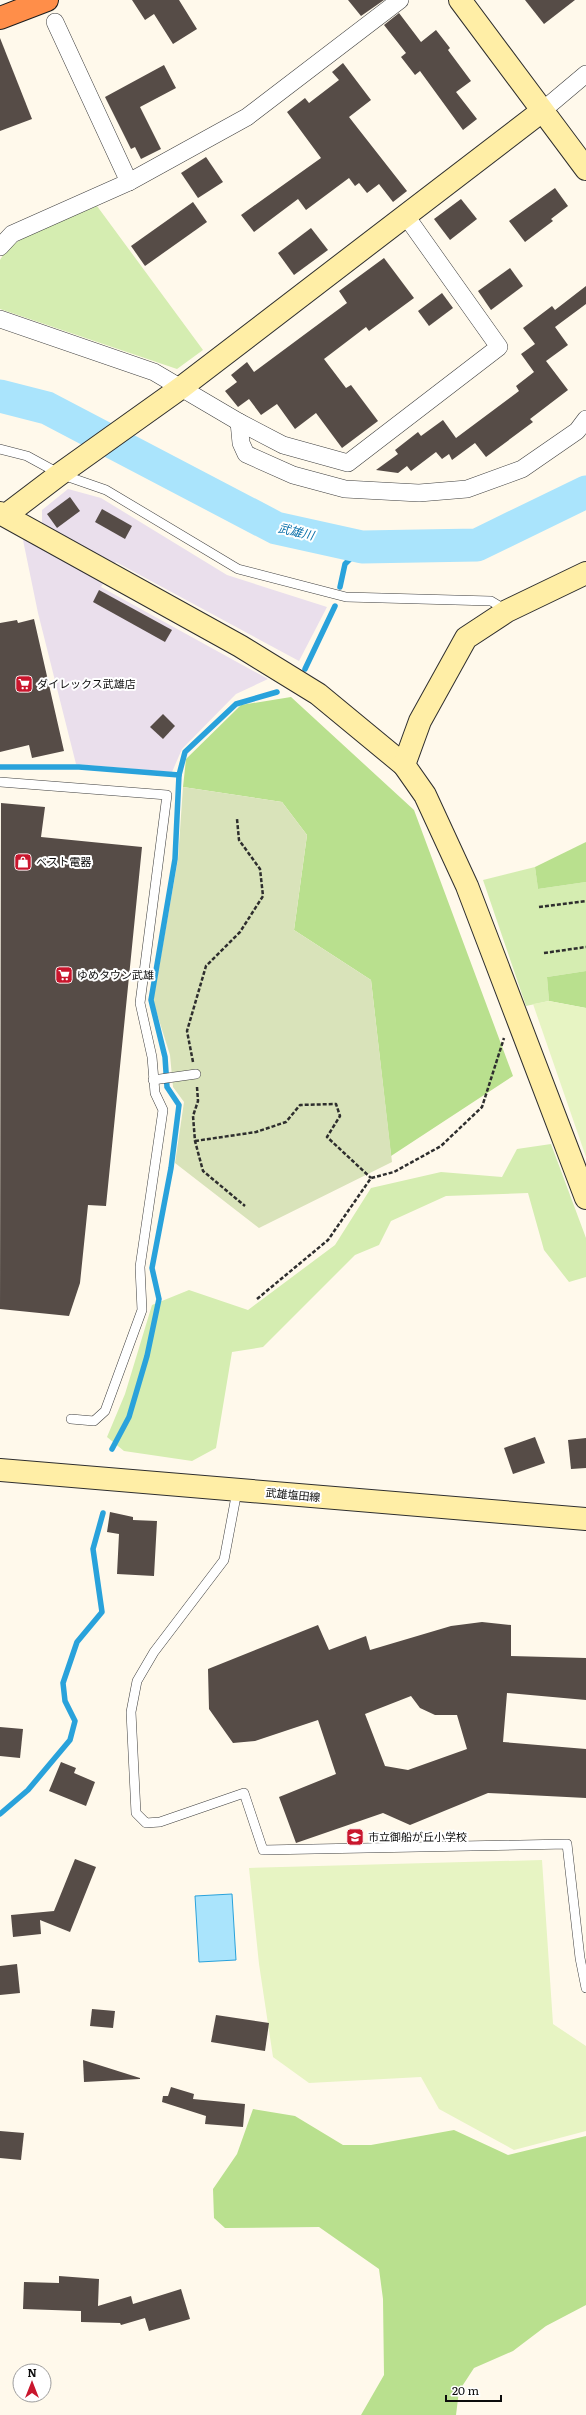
<svg xmlns="http://www.w3.org/2000/svg" width="586" height="2415" viewBox="0 0 586 2415" font-family="Literata,'Noto Sans JP',serif">
<rect width="100%" height="100%" fill="#fff9eb"/>
<polygon fill="#eadfec" points="68,489 101,498 227,575 327,607 299,661 116,562 101,587 268,679 236,694 182,749 172,772 76,764 38,613 23,540 42,525 42,510"/>
<g fill="#d5edb1">
<path d="M97 206 203 350 177 369 0 309V260C14 233 70 218 97 206Z"/>
<polygon points="535,867 538,889 586,882 586,971 547,977 549,1001 526,1006 483,880"/>
<polygon points="551,1144 586,1238 586,1277 569,1282 544,1250 528,1193 446,1196 391,1221 379,1245 355,1255 263,1347 232,1352 216,1448 192,1461 124,1451 107,1437 125,1394 152,1305 189,1290 248,1310 335,1245 371,1188 441,1172 502,1177 517,1149"/>
</g>
<g fill="#b9e08e">
<polygon points="291,697 414,810 513,1076 391,1156 371,980 294,930 307,835 282,802 183,787 186,759 241,705"/>
<polygon points="586,842 586,882 538,889 535,867"/>
<polygon points="586,971 586,1008 549,1001 547,977"/>
<polygon points="253,2109 295,2116 343,2145 371,2145 454,2130 508,2155 586,2136 586,2305 546,2326 513,2351 474,2368 459,2391 456,2415 361,2415 384,2375 383,2299 379,2269 319,2227 225,2228 214,2218 213,2189 237,2154"/>
</g>
<polygon fill="#d9e3ba" points="183,787 282,802 307,835 294,930 371,980 392,1162 259,1228 175,1163 184,1102 173,1087 170,1055 153,1001 178,859"/>
<g fill="#e7f4c3">
<polygon points="549,1001 586,1008 586,1157 533,1004"/>
<polygon points="542,1860 553,2024 586,2046 586,2131 514,2150 439,2109 421,2077 309,2083 273,2057 259,1964 249,1868"/>
</g>
<polygon fill="#aae4fc" stroke="#29a2db" points="232,1894 236,1960 199,1962 195,1896"/>
<g fill="none" stroke-linecap="round" stroke-linejoin="round">
<g stroke="#29a2db" stroke-width="5.5">
<polyline points="340,587 345,564 362,547"/>
<polyline points="305,669 335,606"/>
<polyline points="0,767 79,767 179,775"/>
<polyline points="112,1449 129,1417 147,1356 159,1299 152,1268 171,1168 179,1105 167,1087 165,1057 151,1000 175,859 179,775 185,752 236,704 277,692"/>
<polyline points="0,1814 28,1790 70,1740 75,1721 65,1701 63,1683 77,1642 102,1612 93,1549 103,1513"/>
</g>
<polyline stroke="#aae4fc" stroke-width="33" points="0,396 47,408 276,528 362,547 477,545 586,492"/>
</g>
<g fill="#564c47" fill-rule="evenodd">
<polygon points="132,0 179,0 197,29 173,44 154,14 145,20"/>
<polygon points="348,0 384,0 361,16"/>
<polygon points="525,0 575,0 544,24"/>
<polygon points="399,13 421,42 436,30 450,48 448,50 471,81 456,92 477,119 463,130 420,71 415,75 401,57 406,53 384,25"/>
<polygon points="0,38 32,119 0,131"/>
<polygon points="343,63 371,100 349,117 407,191 393,202 379,184 367,193 359,183 355,186 349,178 306,210 298,199 254,232 241,215 321,158 287,112 305,98 309,103 339,80 332,72"/>
<polygon points="164,65 176,88 140,107 161,149 141,159 135,147 131,149 105,97"/>
<polygon points="206,157 223,182 198,198 181,173"/>
<polygon points="555,188 568,206 551,219 553,221 525,242 509,221"/>
<polygon points="461,199 477,219 450,240 434,219"/>
<polygon points="193,202 207,222 145,266 131,246"/>
<polygon points="311,228 328,250 294,275 278,253"/>
<polygon points="384,258 414,298 369,331 366,327 324,359 346,388 351,385 378,421 342,448 316,413 295,429 277,404 261,415 249,399 238,407 225,391 237,382 231,375 247,362 254,372 347,303 339,291"/>
<polygon points="510,268 523,286 491,310 478,291"/>
<polygon points="586,286 586,304 555,327 568,345 546,361 568,390 530,419 533,422 486,457 475,443 452,460 449,454 442,459 436,452 411,471 407,466 398,473 376,470 398,454 395,450 418,432 421,436 443,420 456,438 519,391 516,386 534,372 521,354 535,344 523,328 552,306 555,310"/>
<polygon points="442,293 453,308 429,326 418,311"/>
<polygon points="70,497 80,511 57,528 47,514"/>
<polygon points="102,509 132,526 125,539 95,522"/>
<polygon points="99,590 172,630 165,642 93,602"/>
<polygon points="34,619 64,751 32,758 29,745 0,752 0,623 17,620 18,623"/>
<polygon points="163,714 175,726 163,739 150,727"/>
<polygon points="1,803 45,807 41,837 142,847 106,1206 88,1205 80,1283 69,1316 0,1309"/>
<polygon points="535,1437 545,1463 513,1474 504,1448"/>
<polygon points="586,1438 586,1468 571,1469 568,1440"/>
<polygon points="110,1512 133,1517 133,1520 157,1521 154,1576 117,1574 119,1534 107,1532"/>
<path d="M482 1622 511 1625V1656L586 1658V1700L507 1693 503 1742 586 1749V1798L488 1793 410 1825 383 1813 296 1843 279 1797 336 1774 318 1720 255 1741 233 1743 209 1709 208 1669 318 1625 329 1650 366 1636 370 1650 451 1626ZM411 1696 420 1708 435 1715H457L467 1749 408 1770 385 1766 365 1714Z"/>
<polygon points="0,1727 23,1729 20,1758 0,1756"/>
<polygon points="61,1762 76,1768 74,1773 95,1782 86,1806 49,1791"/>
<polygon points="75,1859 96,1867 70,1932 40,1920 41,1934 13,1937 11,1915 54,1911"/>
<polygon points="17,1964 20,1993 0,1995 0,1966"/>
<polygon points="92,2009 115,2011 113,2028 90,2026"/>
<polygon points="216,2015 269,2023 265,2051 211,2042"/>
<polygon points="83,2060 140,2078 140,2079 84,2082"/>
<polygon points="171,2087 194,2094 193,2099 245,2104 243,2127 205,2124 206,2116 162,2102 163,2096 168,2096"/>
<polygon points="0,2131 24,2133 21,2160 0,2158"/>
<polygon points="59,2276 99,2279 98,2306 131,2296 133,2304 181,2289 190,2319 149,2331 145,2318 121,2325 120,2323 81,2322 81,2311 23,2309 24,2282 59,2283"/>
</g>
<g fill="none" stroke-linecap="round" stroke-linejoin="round">
<defs>
<g id="lane">
<polyline points="0,449 27,456 60,474 106,490 238,569 346,597 491,601 506,610"/>
<polyline points="0,782 167,795 140,1003 152,1057 155,1093 163,1110 140,1267 142,1310 105,1411 94,1421 71,1419"/>
<polyline points="153,1080 196,1074"/>
<polyline points="237,1491 224,1560 154,1652 137,1681 131,1712 136,1813 146,1823 160,1822 244,1793 263,1850 567,1844 580,1958 586,1988"/>
</g>
<g id="street">
<polyline points="55,22 129,182"/>
<polyline points="542,111 586,74"/>
<polyline points="0,247 12,234 129,182 247,117 400,0"/>
<polyline points="0,319 154,372 239,422 283,445 348,463 499,347 406,216"/>
<polyline points="239,422 241,443 246,454 293,475 345,489 419,493 467,489 522,469 577,431 586,419"/>
</g>
<g id="secondary">
<polyline points="460,0 586,169"/>
<polyline points="0,513 240,646 318,694 404,765"/>
<polyline points="6,515 60,474 182,387 542,111"/>
<polyline points="586,573 507,611 466,638 420,721 404,765 425,795 467,886 586,1198"/>
<polyline points="0,1470 586,1519"/>
</g>
<polyline id="highway" points="0,18 47,0"/>
</defs>
<use href="#lane" stroke="#3f3f3f" stroke-width="10"/>
<use href="#street" stroke="#3f3f3f" stroke-width="18"/>
<use href="#secondary" stroke="#2e2e2e" stroke-width="24"/>
<use href="#highway" stroke="#1d1d1d" stroke-width="24"/>
<g stroke="#2e2e2e" stroke-width="2.5" stroke-dasharray="4 2" stroke-linecap="butt">
<polyline points="539,907 586,901"/>
<polyline points="544,953 586,947"/>
<polyline points="193,1062 187,1031 206,966 240,932 263,896 260,869 239,840 237,819"/>
<polyline points="197,1087 198,1101 193,1116 195,1141 203,1171 245,1206"/>
<polyline points="195,1141 256,1132 286,1122 300,1105 336,1104 340,1116 327,1137 371,1178"/>
<polyline points="257,1299 328,1240 371,1178 394,1172 441,1146 482,1107 504,1038"/>
</g>
<use href="#lane" stroke="#fff" stroke-width="9"/>
<use href="#street" stroke="#fff" stroke-width="17"/>
<use href="#secondary" stroke="#ffeea6" stroke-width="22"/>
<use href="#highway" stroke="#ff8e49" stroke-width="22"/>
</g>
<defs>
<symbol id="supermarket-square" viewBox="-11 -11 22 22"><rect x="-9" y="-9" width="18" height="18" rx="4" fill="#c9162d" stroke="#fff"/><path d="M-6-5.5h2.5l.6 2H6L4.5 2H-2.5L-4.4-4H-6ZM-1.5 3.2a1.3 1.3 0 1 0 .1 0ZM3 3.2a1.3 1.3 0 1 0 .1 0Z" fill="#fff"/></symbol>
<symbol id="shop-square" viewBox="-11 -11 22 22"><rect x="-9" y="-9" width="18" height="18" rx="4" fill="#c9162d" stroke="#fff"/><path d="M-5-2.5h2.3a2.7 3.5 0 0 1 5.4 0H5L5.5 6h-11ZM-1.5-2.5h3a1.5 2.3 0 0 0-3 0Z" fill="#fff"/></symbol>
<symbol id="school-square" viewBox="-11 -11 22 22"><rect x="-9" y="-9" width="18" height="18" rx="4" fill="#c9162d" stroke="#fff"/><path d="M0-5L7-2L0 1L-7-2ZM-4 1L0 2.5L4 1V4Q0 6-4 4Z" fill="#fff"/></symbol>
</defs>
<g fill-rule="evenodd">
<use href="#supermarket-square" x="14" y="674" width="20" height="20"/>
<use href="#shop-square" x="13" y="852" width="20" height="20"/>
<use href="#supermarket-square" x="54" y="965" width="20" height="20"/>
<use href="#school-square" x="345" y="1827" width="20" height="20"/>
</g>
<g text-anchor="middle" stroke-width="4" stroke-linejoin="round" paint-order="stroke">
<g font-size="11" fill="#0c0c0c" stroke="#fff" text-anchor="start">
<text x="37" y="688">ダイレックス武雄店</text>
<text x="36" y="866">ベスト電器</text>
<text x="77" y="979">ゆめタウン武雄</text>
<text x="368" y="1841">市立御船が丘小学校</text>
</g>
<g font-size="11" fill="#0c0c0c" stroke="#fff">
<text transform="translate(293 1495) rotate(5)" y="4">武雄塩田線</text>
</g>
<g font-size="12" font-style="italic" fill="#0970aa" stroke="#fff">
<text transform="translate(296 532) rotate(13)" y="4">武雄川</text>
</g>
</g>
<g transform="translate(32 2383)"><circle r="19" fill="#ffffff" stroke="#9e9e9e"/>
<path d="M0-3L7 15L0 10L-7 15Z" fill="#c9162d"/>
<text y="-6" font-size="11" font-weight="bold" text-anchor="middle" fill="#0c0c0c">N</text>
</g>
<path d="M446 2395v6h55v-6" fill="none" stroke="#0c0c0c" stroke-width="2"/>
<text x="452" y="2395" font-size="12" fill="#0c0c0c" stroke="#ffffff" stroke-width="3" paint-order="stroke">20 m</text>
</svg>
